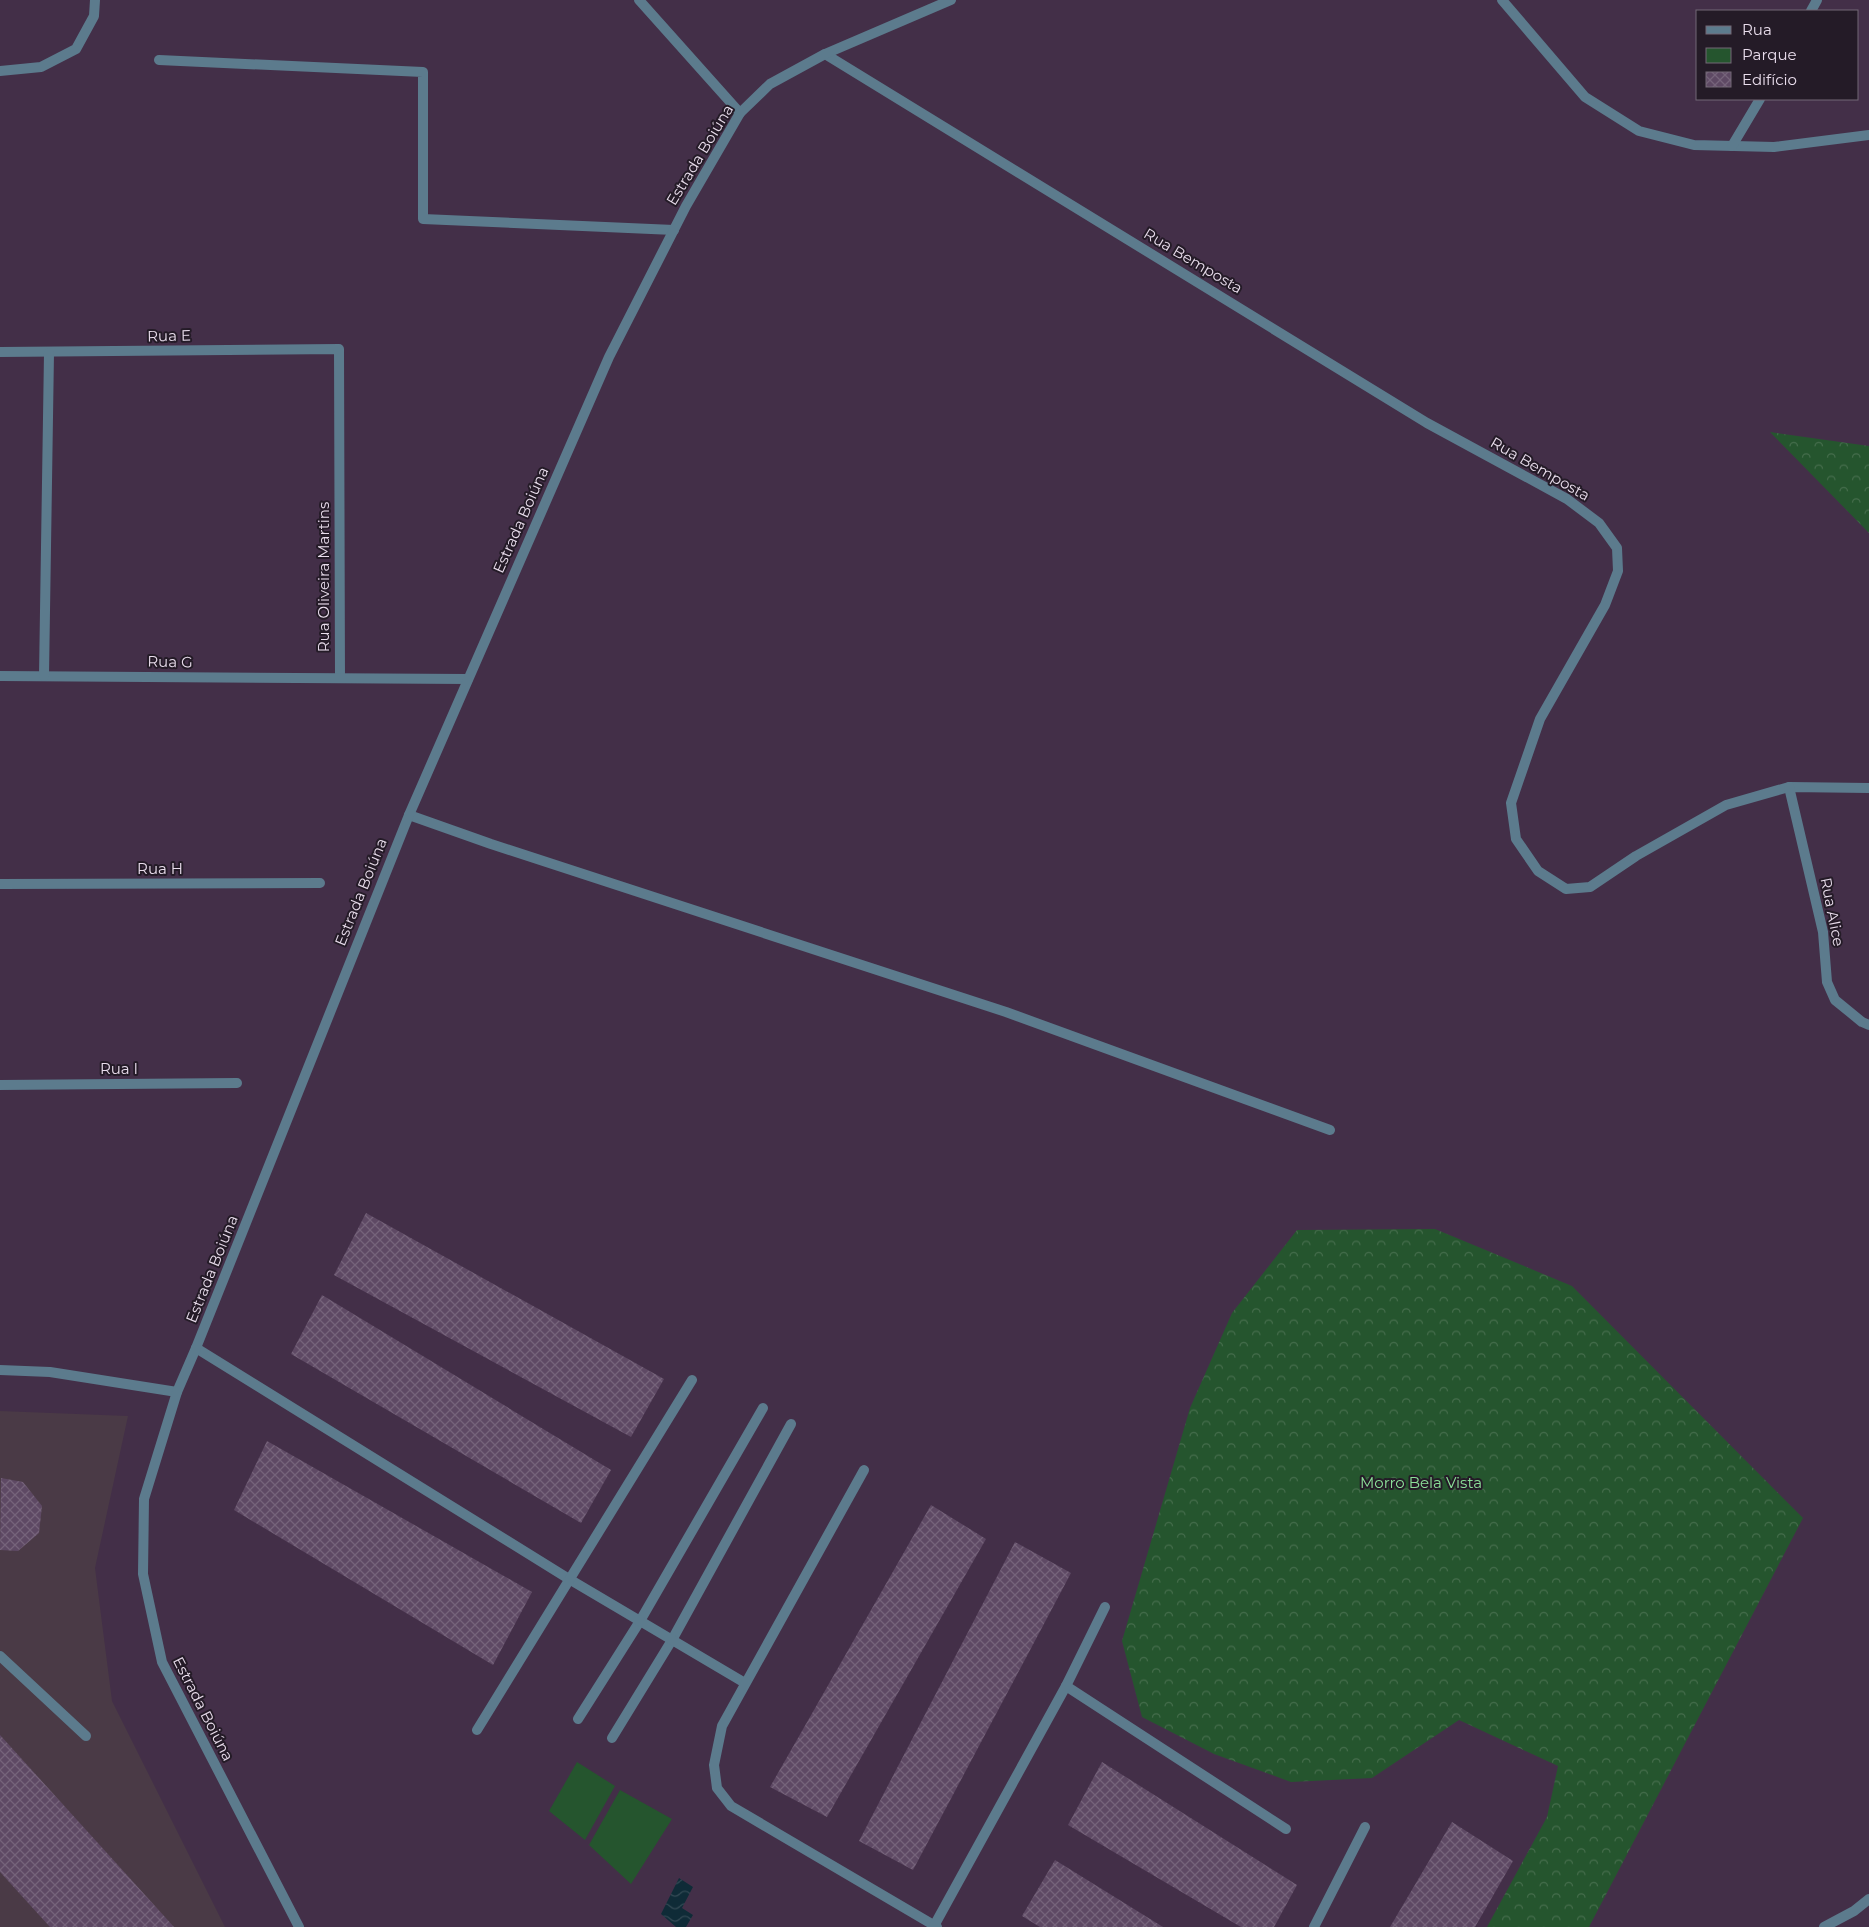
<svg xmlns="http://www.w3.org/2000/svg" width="1869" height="1927" viewBox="0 0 1869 1927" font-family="Montserrat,sans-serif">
<defs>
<pattern id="forest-crowns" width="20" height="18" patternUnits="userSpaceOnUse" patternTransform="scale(1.25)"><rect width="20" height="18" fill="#25552e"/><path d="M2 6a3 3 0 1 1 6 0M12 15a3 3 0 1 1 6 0" fill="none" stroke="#456d4c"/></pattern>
<pattern id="water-waves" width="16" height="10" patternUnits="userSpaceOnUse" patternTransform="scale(1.25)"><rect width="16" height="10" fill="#0f2b37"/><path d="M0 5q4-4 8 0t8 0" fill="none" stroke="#324954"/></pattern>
<pattern id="building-cross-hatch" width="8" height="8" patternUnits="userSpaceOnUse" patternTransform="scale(1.25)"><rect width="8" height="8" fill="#5e4964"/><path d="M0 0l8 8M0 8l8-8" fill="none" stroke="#75637a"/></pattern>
</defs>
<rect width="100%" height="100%" fill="#432f48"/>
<polygon fill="#4a3a46" points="0,1411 128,1416 95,1568 112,1701 225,1927 0,1927"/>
<g fill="url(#forest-crowns)">
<polygon points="1770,432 1869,446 1869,533"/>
<polygon points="1435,1229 1572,1286 1803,1518 1589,1927 1487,1927 1547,1817 1558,1766 1459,1720 1372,1778 1291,1782 1214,1754 1142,1717 1122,1641 1190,1408 1232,1313 1297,1230"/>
</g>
<g fill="#25552e">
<polygon points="577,1762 615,1786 585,1840 549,1811"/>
<polygon points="620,1790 672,1819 631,1884 589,1845"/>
</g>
<polygon fill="url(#water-waves)" points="679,1878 693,1887 682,1908 693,1915 686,1927 676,1927 661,1914"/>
<g fill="url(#building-cross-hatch)">
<polygon points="366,1213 664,1379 631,1437 334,1275"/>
<polygon points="322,1295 611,1470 581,1523 291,1354"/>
<polygon points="267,1441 532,1592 493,1665 234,1510"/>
<polygon points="1,1478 23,1482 42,1506 39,1533 18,1551 0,1550"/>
<polygon points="931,1505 986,1539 827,1817 770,1787"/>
<polygon points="1015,1542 1071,1573 913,1870 859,1841"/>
<polygon points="0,1735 174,1927 50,1927 0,1872"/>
<polygon points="1102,1762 1297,1885 1274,1927 1241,1927 1068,1825"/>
<polygon points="1452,1822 1513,1861 1475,1927 1390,1927"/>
<polygon points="1055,1860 1163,1927 1040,1927 1022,1916"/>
</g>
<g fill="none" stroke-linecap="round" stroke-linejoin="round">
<g stroke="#5c7b8d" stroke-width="10">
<polyline points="0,1656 86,1736"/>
<polyline points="578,1719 640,1621 763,1408"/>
<polyline points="612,1738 672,1640 791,1424"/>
</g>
<g stroke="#5c7b8d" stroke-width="10">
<polyline points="639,0 740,113"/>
<polyline points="1502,0 1585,97 1639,131 1694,145 1774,147 1869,135"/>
<polyline points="1811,11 1817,0"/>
<polyline points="825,54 1427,423 1567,499 1599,523 1617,548 1618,571 1605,605 1540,719 1511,803 1516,839 1538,871 1566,889 1590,887 1636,856 1726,805 1789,787 1869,788"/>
<polyline points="159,60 423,72 423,219 674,230"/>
<polyline points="0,71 41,67 76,49 94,16 95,0"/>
<polyline points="1732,146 1760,99"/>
<polyline points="0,352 339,349 340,677"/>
<polyline points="0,676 468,679"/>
<polyline points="44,676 49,353"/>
<polyline points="1789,787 1823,932 1827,982 1835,1000 1862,1022 1869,1025"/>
<polyline points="409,815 491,844 1006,1012 1330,1130"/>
<polyline points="0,884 320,883"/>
<polyline points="0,1085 237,1083"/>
<polyline points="196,1348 569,1579 745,1683"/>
<polyline points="0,1370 50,1372 177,1392"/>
<polyline points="864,1470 722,1726 714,1765 717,1788 731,1806 937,1927"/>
<polyline points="1066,1686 1286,1829"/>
<polyline points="477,1730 692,1380"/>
<polyline points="934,1926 1066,1686 1105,1607"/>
<polyline points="1314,1927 1365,1827"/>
<polyline points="1824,1927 1854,1911 1869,1899"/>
</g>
<polyline stroke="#5c7b8d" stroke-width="10" points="299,1927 162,1662 143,1574 144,1499 177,1392 196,1348 409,815 609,357 686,206 740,113 770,84 825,54 951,0"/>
</g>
<g text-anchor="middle" stroke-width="4" stroke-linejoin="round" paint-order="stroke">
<g font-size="15" fill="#e9ddec" stroke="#241b27">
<text transform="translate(700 155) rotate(-59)" y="5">Estrada Boiúna</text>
<text transform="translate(1193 261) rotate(31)" y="5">Rua Bemposta</text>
<text transform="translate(169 336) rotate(-1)" y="5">Rua E</text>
<text transform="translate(1540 469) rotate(30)" y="5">Rua Bemposta</text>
<text transform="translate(521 520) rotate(-66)" y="5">Estrada Boiúna</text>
<text transform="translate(324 577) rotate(-90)" y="5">Rua Oliveira Martins</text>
<text transform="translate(170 662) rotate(1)" y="5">Rua G</text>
<text x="160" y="874">Rua H</text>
<text transform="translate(361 892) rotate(-68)" y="5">Estrada Boiúna</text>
<text transform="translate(1832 912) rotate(79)" y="5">Rua Alice</text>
<text x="119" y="1074">Rua I</text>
<text transform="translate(212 1269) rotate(-68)" y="5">Estrada Boiúna</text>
<text transform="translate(203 1709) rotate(63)" y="5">Estrada Boiúna</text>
</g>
<g font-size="15" fill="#8ce199" stroke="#241b27">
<text x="1421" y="1488">Morro Bela Vista</text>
</g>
</g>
<rect x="1696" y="10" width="162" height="90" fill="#241b27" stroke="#736976"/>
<rect x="1706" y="26" width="25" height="8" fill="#5c7b8d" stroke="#736976"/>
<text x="1742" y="35" font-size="15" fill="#e9ddec">Rua</text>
<rect x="1706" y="48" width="25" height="15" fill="#25552e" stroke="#736976"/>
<text x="1742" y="60" font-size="15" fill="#e9ddec">Parque</text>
<rect x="1706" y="72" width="25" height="15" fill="url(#building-cross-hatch)" stroke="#736976"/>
<text x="1742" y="85" font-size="15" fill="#e9ddec">Edifício</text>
</svg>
